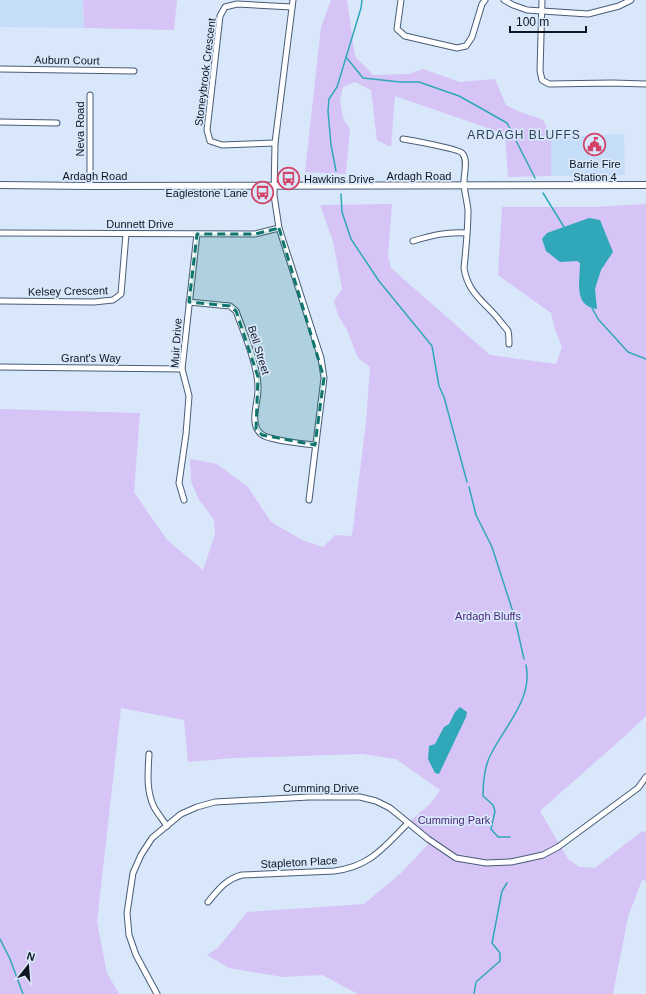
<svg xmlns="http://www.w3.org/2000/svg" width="646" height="994" viewBox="0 0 646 994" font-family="Arial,sans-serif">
<rect width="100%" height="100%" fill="#d8e7fa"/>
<g fill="#c6ddfa">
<polygon points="0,0 83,0 84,28 0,27"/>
<polygon points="624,134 625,175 551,176 551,137"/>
</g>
<g fill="#d6c4f7">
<polygon points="83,0 177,0 174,30 84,28"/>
<polygon points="331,0 347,0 355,56 373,75 409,74 423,69 460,82 495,79 506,105 520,112 536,117 544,121 551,137 551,176 508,177 505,134 395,96 391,147 377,140 371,90 355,82 343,87 340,101 343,118 350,129 346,174 305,172 321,27"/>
<polygon points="392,204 388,256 391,268 490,355 556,364 562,347 555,329 551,313 498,275 502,207 594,207 646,204 646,716 626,735 540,811 568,859 579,867 595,868 642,831 646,832 646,881 642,880 628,917 613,994 358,994 322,975 283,977 229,968 207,955 218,948 247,912 364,904 402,872 431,841 408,823 430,804 440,790 396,759 362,754 234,758 188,762 184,720 121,708 97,922 107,973 119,994 0,994 0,409 140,413 134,492 167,540 203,570 215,534 214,520 198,498 191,481 190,459 217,464 248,487 271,522 302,540 323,547 335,535 352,536 366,422 370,367 358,358 347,330 338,315 334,301 342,289 333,241 320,205"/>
</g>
<g fill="#31a8b9">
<path d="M589 218 600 220 613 252 601 270 595 289 597 309C573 306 580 281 580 263L577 261 560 262 546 251 542 239 547 233Z"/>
<polygon points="460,707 467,712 466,717 439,774 435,773 428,759 429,746 435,744 444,727 449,724 455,712"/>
</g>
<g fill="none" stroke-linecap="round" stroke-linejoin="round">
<g stroke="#31a8b9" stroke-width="1.5">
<polyline points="346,57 363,78 400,82 419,82 459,96 477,106 507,123 535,178"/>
<polyline points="336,171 331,145 328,111 329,99 337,87 361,8 362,0"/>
<polyline points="543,193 564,227"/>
<polyline points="341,194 342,212 351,239 379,281 432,346 439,386 444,397 467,482"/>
<polyline points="592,308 598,319 628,352 646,359"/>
<polyline points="469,487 476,515 492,547 514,615 524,659"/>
<path d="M510 837H498L491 829 495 811 493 805 483 796C483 782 484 767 491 754 505 726 533 699 526 665"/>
<polyline points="0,939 10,959 23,994"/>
<polyline points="474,994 476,982 500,961 500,953 492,943 502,891 507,883"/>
</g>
<defs>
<g id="minor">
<polyline points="293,0 275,143 274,195 279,228 321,358 324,378 309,500"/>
<polyline points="401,0 397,29 405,36 457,48 466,46 472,37 482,4 485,0"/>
<polyline points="504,0 513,5 527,10 588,14 619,6 631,0"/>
<polyline points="542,0 540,71 542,80 549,84 612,83 646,84"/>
<polyline points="0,69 134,71"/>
<polyline points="90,95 90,186"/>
<polyline points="0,122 57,123"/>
<path d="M403 139C410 140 459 149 462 153 469 160 463 176 464 185 465 194 467 201 468 210 468 229 466 249 464 268 468 294 485 302 500 321 502 324 506 328 508 331 509 335 509 340 509 344"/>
<polyline points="275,143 222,145 210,141 207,130 220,16 225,7 237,4 292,7"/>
<polyline points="0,233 255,234 279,228"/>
<path d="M413 241C433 235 445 232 466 233"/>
<polyline points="0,301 94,302 113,300 121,294 126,234"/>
<path d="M189 302 230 306 236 311C244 333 259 368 258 390 258 403 249 424 261 434 268 440 304 444 315 445"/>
<polyline points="0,367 182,369"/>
<polyline points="184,500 179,483 186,434 189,396 182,369 197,234"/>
<path d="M149 754C148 773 146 790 154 807 158 814 163 820 167 826"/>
<path d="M208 902C218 890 226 879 242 875L334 871C370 867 384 847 408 823"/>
<polyline points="157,994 136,955 129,935 127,913 133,873 141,855 152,838 181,814 197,807 215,802 309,797 360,797 376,801 390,808 428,839 456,858 486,863 511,862 543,855 558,847 638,788 646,777"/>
</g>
<polyline id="tertiary" points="0,185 90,186 646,185"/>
</defs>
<use href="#minor" stroke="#495d78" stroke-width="7"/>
<use href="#tertiary" stroke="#495d78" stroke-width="8"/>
<use href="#minor" stroke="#fff" stroke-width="5"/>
<use href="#tertiary" stroke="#fff" stroke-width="6"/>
</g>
<path fill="#0f766e" fill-opacity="0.2" stroke="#0f766e" stroke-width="3" stroke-dasharray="8 5" stroke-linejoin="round" d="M279 228 324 378 315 445 262 435 256 429 258 377 236 311 230 306 189 302 197 234H255Z"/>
<defs>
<symbol id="civic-ring" viewBox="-11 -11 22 22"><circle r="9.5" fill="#d8e7fa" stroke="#d24368" stroke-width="1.5"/><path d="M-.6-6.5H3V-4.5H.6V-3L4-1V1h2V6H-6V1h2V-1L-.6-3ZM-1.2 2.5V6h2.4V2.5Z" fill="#d24368"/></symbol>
<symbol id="bus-ring" viewBox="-11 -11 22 22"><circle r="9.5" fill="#d8e7fa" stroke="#d24368" stroke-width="1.5"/><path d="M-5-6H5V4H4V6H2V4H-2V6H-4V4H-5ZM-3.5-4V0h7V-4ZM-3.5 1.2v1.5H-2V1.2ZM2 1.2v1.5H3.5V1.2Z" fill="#d24368"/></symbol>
</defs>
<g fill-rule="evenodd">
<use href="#civic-ring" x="582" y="132" width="25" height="25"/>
<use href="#bus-ring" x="276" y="166" width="25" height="25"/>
<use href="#bus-ring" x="250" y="180" width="25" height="25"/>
</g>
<g text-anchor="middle" stroke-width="3.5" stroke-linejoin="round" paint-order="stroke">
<g font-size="11" fill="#0e1721" stroke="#d8e7fa">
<text transform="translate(67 60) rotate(1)" y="4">Auburn Court</text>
<text transform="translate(205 72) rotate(-83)" y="4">Stoneybrook Crescent</text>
<text transform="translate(80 129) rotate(-90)" y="4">Neva Road</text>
<text x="95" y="180">Ardagh Road</text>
<text x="419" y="180">Ardagh Road</text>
<text x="140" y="228">Dunnett Drive</text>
<text transform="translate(68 291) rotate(-1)" y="4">Kelsey Crescent</text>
<text transform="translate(176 343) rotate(-86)" y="4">Muir Drive</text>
<text transform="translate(259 350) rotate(73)" y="4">Bell Street</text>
<text x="91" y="362">Grant's Way</text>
<text x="321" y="792">Cumming Drive</text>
<text transform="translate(299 862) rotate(-3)" y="4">Stapleton Place</text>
</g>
<g font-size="11" fill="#0e1721" stroke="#d8e7fa">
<text x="595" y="168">Barrie Fire<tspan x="595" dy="13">Station 4</tspan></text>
<text x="304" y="183" text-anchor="start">Hawkins Drive</text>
<text x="248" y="197" text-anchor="end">Eaglestone Lane</text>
</g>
<g font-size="11" fill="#4d287a" stroke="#d8e7fa">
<text x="488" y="620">Ardagh Bluffs</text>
<text x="454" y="824">Cumming Park</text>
</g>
<g font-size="12" letter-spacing="1" fill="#30435c" stroke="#d8e7fa">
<text x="524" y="139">ARDAGH BLUFFS</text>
</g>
</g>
<g transform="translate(28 966) rotate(17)" stroke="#d8e7fa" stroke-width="3" paint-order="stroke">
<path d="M0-3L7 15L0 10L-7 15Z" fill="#0e1721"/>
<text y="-6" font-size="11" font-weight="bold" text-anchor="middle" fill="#0e1721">N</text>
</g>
<path d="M510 26v6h76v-6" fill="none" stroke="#0e1721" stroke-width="2"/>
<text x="516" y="26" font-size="12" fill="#0e1721" stroke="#d8e7fa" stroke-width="3" paint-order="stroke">100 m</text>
</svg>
